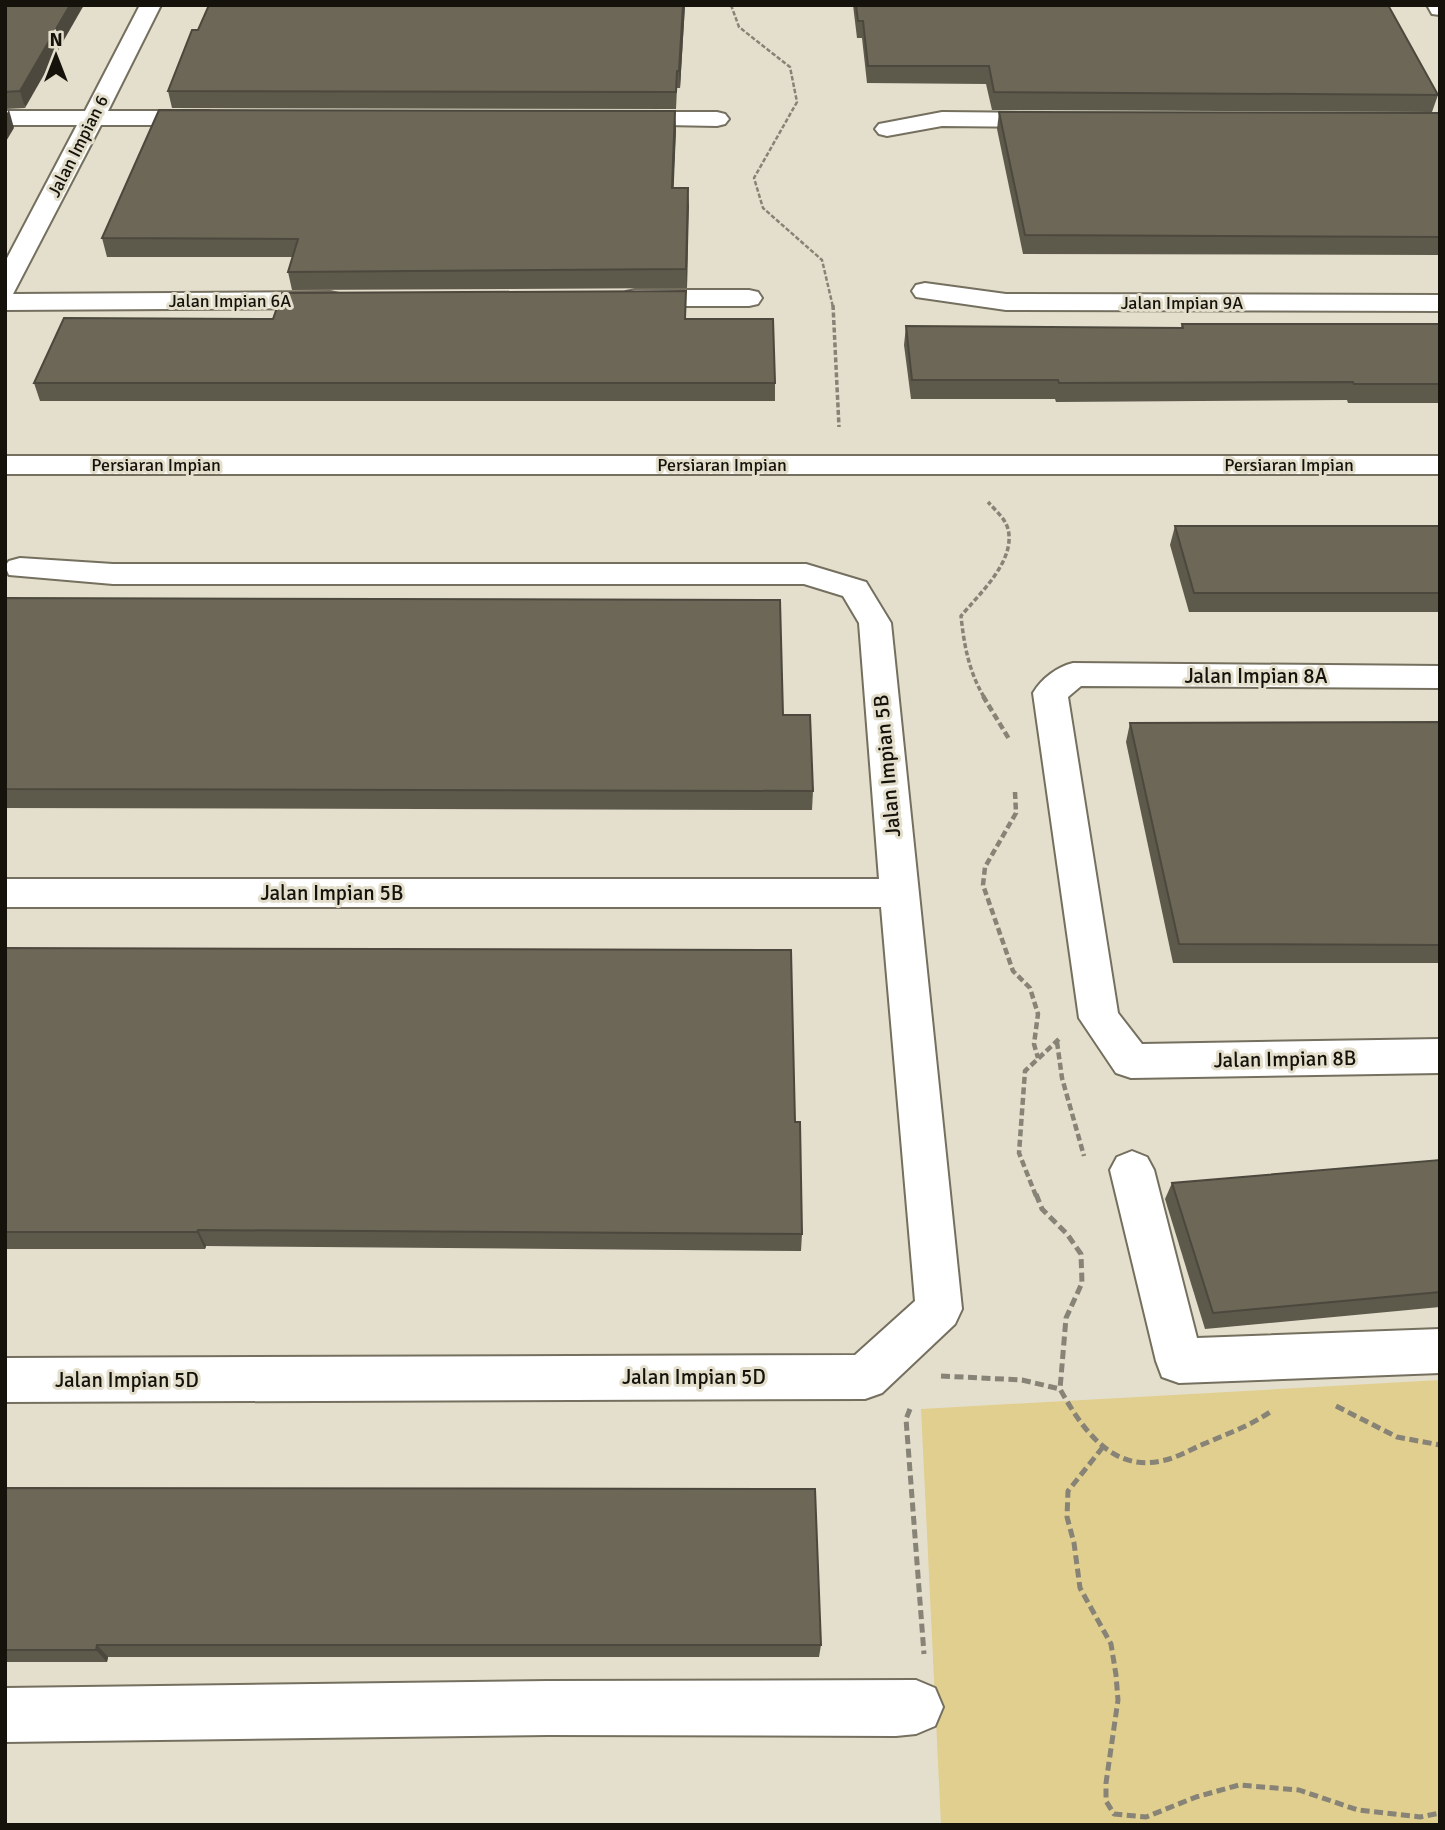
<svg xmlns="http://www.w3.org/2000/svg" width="1445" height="1830" viewBox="0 0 1445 1830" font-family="Signika,sans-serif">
<rect width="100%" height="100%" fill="#e4dfcc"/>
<polygon fill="#e1cf90" points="1440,1380 1440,1825 941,1825 921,1409"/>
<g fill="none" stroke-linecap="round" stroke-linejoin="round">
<defs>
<g id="minor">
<polygon points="140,5 161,5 108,111 208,111 216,113 220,118 216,123 208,125 101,125 13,294 330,292 339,294 343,300 339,306 330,308 5,310 5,262 77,125 5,125 5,111 85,111"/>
<polygon points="1427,5 1440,5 1440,15 1432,14"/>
<polygon points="621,112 717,112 725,114 729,119 725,124 717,126 613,124 609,119 613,114"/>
<polygon points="942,112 1048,113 1056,115 1060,120 1056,125 1048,127 942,126 887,136 879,134 875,129 879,124"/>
<polygon points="925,283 1006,294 1440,295 1440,311 1006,310 916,297 912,291 916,285"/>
<polygon points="635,290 749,290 758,292 762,298 758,304 749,306 635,306 626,304 622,298 626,292"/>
<rect x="5" y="456" width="1435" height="18"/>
<polygon points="20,558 113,564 806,564 866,582 891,623 962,1309 955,1324 882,1393 865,1399 5,1402 5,1358 855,1355 915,1301 881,907 5,907 5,879 879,879 859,623 843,596 804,584 113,584 9,575 5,566 9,561"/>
<path d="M1073 663 1440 666V688L1081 686 1068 697 1118 1013 1142 1044 1440 1039V1073L1131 1078 1116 1073 1079 1018 1033 693C1042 678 1057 667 1073 663Z"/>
<polygon points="1132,1151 1147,1157 1154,1170 1197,1338 1440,1329 1440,1373 1179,1383 1162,1377 1156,1361 1110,1170 1117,1157"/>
<polygon points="916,1680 935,1688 943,1707 935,1726 916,1734 896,1736 548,1735 5,1742 5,1688 548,1681"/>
</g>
</defs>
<use href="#minor" stroke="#746f5e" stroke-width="4"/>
<polyline stroke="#878376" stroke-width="2.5" stroke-dasharray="4.5 2" stroke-linecap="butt" points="731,5 739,27 790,67 797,102 754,178 763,208 822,260 833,307"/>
<g stroke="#878376" stroke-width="3.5" stroke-dasharray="5 2.5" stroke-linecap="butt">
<polyline points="833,305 839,427"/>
<path d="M984 697C969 672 964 645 961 616 979 594 1016 561 1008 529 1005 518 995 510 988 502"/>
</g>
<g stroke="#878376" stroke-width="4.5" stroke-dasharray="7 3.5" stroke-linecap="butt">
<polyline points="983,696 1009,739"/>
<polyline points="1015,792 1016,813 985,867 983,885 1013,971 1030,988 1038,1014 1034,1044 1038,1058"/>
<polyline points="1057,1042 1062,1078 1084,1156"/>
<polyline points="1036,1196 1019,1153 1025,1071 1059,1039"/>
</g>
<g stroke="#878376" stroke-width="5" stroke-dasharray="9 4.5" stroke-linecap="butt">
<polyline points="1036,1194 1042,1209 1067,1234 1081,1254 1082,1283 1066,1318 1060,1389"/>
<path d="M941 1376 1022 1380 1060 1389C1081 1427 1111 1472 1161 1461 1177 1458 1191 1449 1206 1443 1229 1433 1252 1425 1273 1410"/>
<polyline points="1336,1406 1397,1437 1440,1445"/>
<polyline points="910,1409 906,1419 924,1654"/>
<polyline points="1103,1447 1068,1491 1067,1517 1074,1543 1080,1588 1111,1644 1116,1675 1118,1700 1106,1783 1106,1801 1114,1814 1146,1817 1196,1797 1239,1785 1299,1790 1358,1810 1420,1817 1440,1813"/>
</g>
<use href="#minor" fill="#fff" fill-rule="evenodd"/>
</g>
<g fill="#5d594b">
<polygon points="5,5 25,108 5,109"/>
<polygon points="685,5 680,88 677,88 676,109 172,108 168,91"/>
<polygon points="853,5 1388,5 1438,95 1432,112 992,110 986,84 867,83 862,38 857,38"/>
<polygon points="999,112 1440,113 1440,255 1023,254 997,129"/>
<polygon points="676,129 673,188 688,188 687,288 292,290 288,272 293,257 107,257 102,238"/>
<polygon points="273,319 686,319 775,383 775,401 40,401 34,383"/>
<polygon points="1182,324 1440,324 1440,403 1348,403 1347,400 1056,402 1055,399 911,399 904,345 906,326 1181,328"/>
<polygon points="1175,526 1440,526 1440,612 1189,612 1170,545"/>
<polygon points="5,598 783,715 813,791 812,810 5,808"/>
<polygon points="1440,722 1440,963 1173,963 1126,742 1130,723"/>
<polygon points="5,948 795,1122 802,1234 801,1251 206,1246 205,1249 5,1249"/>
<polygon points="1440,1160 1440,1307 1205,1329 1165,1199 1172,1183"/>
<polygon points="5,1488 821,1645 819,1657 108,1657 107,1662 5,1662"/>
</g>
<g fill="#4c483d">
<polygon points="70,5 84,5 25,108 20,91"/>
<polygon points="683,5 685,5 680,88 679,71"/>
<polygon points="9,110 14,128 5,143 5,116"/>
<polygon points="675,111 676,129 673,206 672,188"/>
<polygon points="688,188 689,206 687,288 686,269"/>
<polygon points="198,1230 206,1246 205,1249 197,1232"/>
<polygon points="97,1645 108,1657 107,1662 96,1650"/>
</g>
<g fill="#6c6757" stroke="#4c483d" stroke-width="2">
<polygon points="5,5 70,5 20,91 5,92"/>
<polygon points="209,5 683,5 679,71 677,71 676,92 168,91 192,30 198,30"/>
<polygon points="856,5 1388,5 1438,95 994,92 989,66 868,66 863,21 858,21"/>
<polygon points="159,110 675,111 672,188 688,188 686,269 288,272 298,239 102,238"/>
<polygon points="999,112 1440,113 1440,237 1025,235"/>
<polygon points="686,291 685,319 773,319 775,383 34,383 64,318 273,319 282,293"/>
<polygon points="1182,324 1440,324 1440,384 1354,384 1353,382 1059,383 1058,380 912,380 906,326 1183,328"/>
<polygon points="1175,526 1440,526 1440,593 1194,593"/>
<polygon points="5,598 780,600 783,715 810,715 813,791 5,789"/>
<polygon points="1440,722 1440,945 1179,944 1130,723"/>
<polygon points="5,948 791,950 795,1122 800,1122 802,1234 198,1230 197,1232 5,1232"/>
<polygon points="1440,1160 1440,1292 1213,1313 1172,1183"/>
<polygon points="5,1488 815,1489 821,1645 97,1645 96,1650 5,1650"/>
</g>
<g text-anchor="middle" stroke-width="6" stroke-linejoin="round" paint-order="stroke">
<g font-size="18" fill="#14120b" stroke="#e4dfcc">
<text transform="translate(78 146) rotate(-63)" y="6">Jalan Impian 6</text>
<text x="230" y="307">Jalan Impian 6A</text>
<text x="1182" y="309">Jalan Impian 9A</text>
<text x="156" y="471">Persiaran Impian</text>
<text x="722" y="471">Persiaran Impian</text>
<text x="1289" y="471">Persiaran Impian</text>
</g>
<g font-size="21" fill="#14120b" stroke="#e4dfcc">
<text x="1256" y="683">Jalan Impian 8A</text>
<text transform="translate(887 766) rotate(-95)" y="7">Jalan Impian 5B</text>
<text x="332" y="900">Jalan Impian 5B</text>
<text transform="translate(1285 1059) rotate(-1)" y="7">Jalan Impian 8B</text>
<text x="694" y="1384">Jalan Impian 5D</text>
<text x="127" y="1387">Jalan Impian 5D</text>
</g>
</g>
<rect width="1445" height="1830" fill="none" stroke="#14120b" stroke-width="14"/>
<g transform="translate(56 56)" stroke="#e4dfcc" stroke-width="5" paint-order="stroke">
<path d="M0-5L12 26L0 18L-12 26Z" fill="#14120b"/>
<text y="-10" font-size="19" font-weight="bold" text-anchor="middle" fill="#14120b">N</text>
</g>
</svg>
